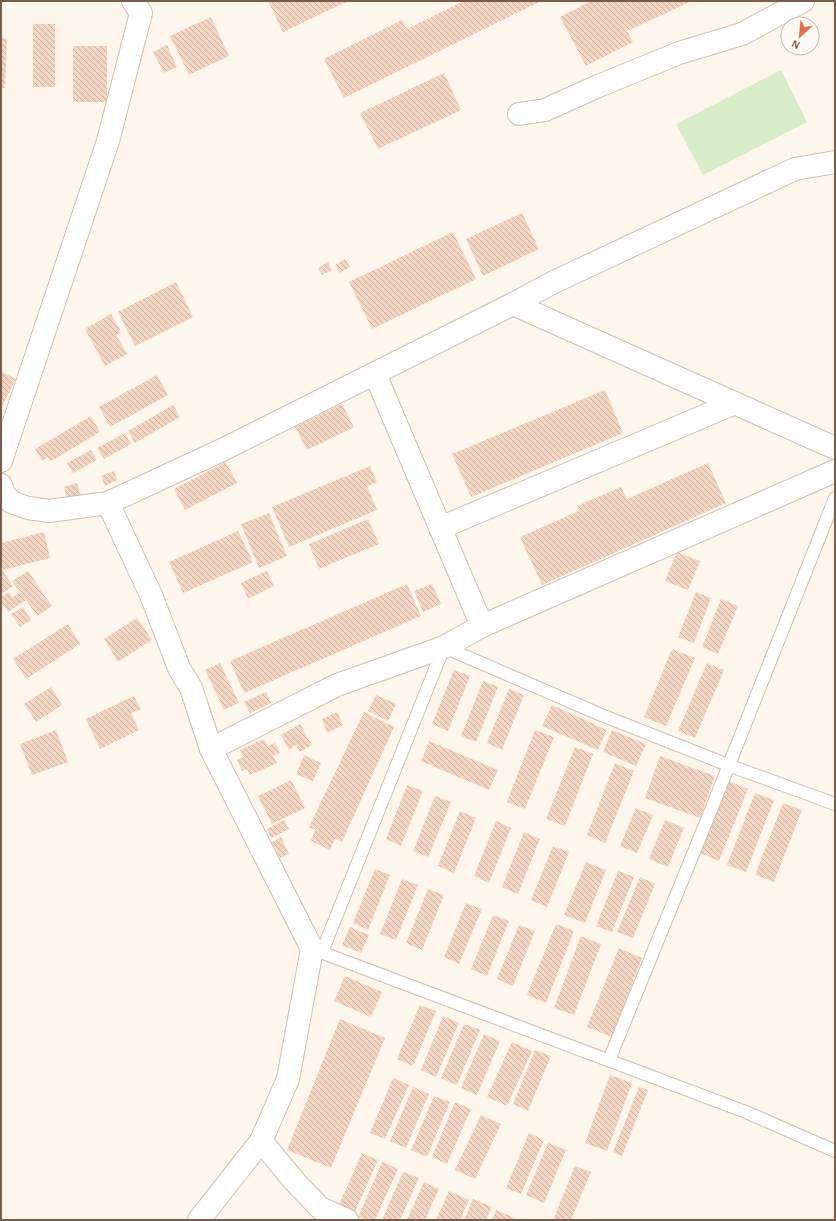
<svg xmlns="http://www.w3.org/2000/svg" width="836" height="1221" viewBox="0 0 836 1221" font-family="'Alegreya Sans',sans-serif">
<defs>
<pattern id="building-back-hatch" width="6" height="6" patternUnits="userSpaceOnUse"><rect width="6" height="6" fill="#f3d5c3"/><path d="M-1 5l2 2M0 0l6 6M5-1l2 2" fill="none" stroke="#cab0a1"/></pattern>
</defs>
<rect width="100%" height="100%" fill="#fdf6ec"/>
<polygon fill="#d8ecc9" points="781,70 807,122 703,175 676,124"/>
<g fill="url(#building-back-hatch)">
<polygon points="268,1 348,1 283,32"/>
<polygon points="464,1 541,1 344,98 324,59 402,20 407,29"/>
<polygon points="591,1 612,1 613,2 616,1 692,1 627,31 633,42 586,66 560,17"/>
<polygon points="211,17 229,56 189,75 170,36"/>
<rect x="33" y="24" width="22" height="63"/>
<polygon points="1,38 7,39 5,88 1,88"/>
<polygon points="167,45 177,67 164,73 153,52"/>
<rect x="73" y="46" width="34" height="56"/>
<polygon points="444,73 461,110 378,149 360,113"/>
<polygon points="522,213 539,249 483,276 466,239"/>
<polygon points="453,232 476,279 372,329 349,282"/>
<polygon points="345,259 350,267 339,273 335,265"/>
<polygon points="328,262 332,270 322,275 318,268"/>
<polygon points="176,282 193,317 135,346 118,312"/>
<polygon points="111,314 121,332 116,335 127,354 105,366 85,329"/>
<polygon points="2,372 16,379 1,408 1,374"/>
<polygon points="157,375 168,395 110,427 99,407"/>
<polygon points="605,390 623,433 471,497 452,454"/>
<polygon points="342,404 354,427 307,450 295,427"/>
<polygon points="173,405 180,417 135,443 128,431"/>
<polygon points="91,416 100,432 51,461 48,457 42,461 35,449"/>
<polygon points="125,433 131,444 104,459 97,448"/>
<polygon points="91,450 97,460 73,473 67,463"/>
<polygon points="226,462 237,483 185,510 174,489"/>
<polygon points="708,463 726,503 542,585 520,537 579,511 577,506 621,487 627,499"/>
<polygon points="370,466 377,482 367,486 377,510 289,547 272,507"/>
<polygon points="114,471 117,480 105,486 101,476"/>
<polygon points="77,483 81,496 67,500 64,487"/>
<polygon points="269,513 287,556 259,568 241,524"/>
<polygon points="368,519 379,544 319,569 309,544"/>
<polygon points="238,531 253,562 183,593 169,562"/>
<polygon points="44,532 50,558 3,570 1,563 1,543"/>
<polygon points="677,552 700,561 688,590 665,581"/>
<polygon points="1,568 13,586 1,594"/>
<polygon points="28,571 52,606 37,616 26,600 8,612 1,602 1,597 9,592 13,597 20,592 12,581"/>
<polygon points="267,571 274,586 248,599 241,583"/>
<polygon points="407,584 421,616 244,693 230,661"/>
<polygon points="432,584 441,604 423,612 414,591"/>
<polygon points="696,592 711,598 694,643 678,637"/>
<polygon points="721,599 738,606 718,654 702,647"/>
<polygon points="23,607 31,620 20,627 11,614"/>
<polygon points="137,618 152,640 118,662 104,639"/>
<polygon points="68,624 80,644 26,679 13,659"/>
<polygon points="672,649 695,658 666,726 644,717"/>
<polygon points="220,663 239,703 224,710 205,670"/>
<polygon points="707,663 724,670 695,738 678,731"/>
<polygon points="454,670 470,676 448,731 432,724"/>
<polygon points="483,681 498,687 476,742 461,736"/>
<polygon points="51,687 62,705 36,722 24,704"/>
<polygon points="509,689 524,695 502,750 487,743"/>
<polygon points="266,692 271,703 250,713 244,702"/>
<polygon points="376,695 396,704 388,721 368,711"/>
<polygon points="134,696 141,709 131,713 139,730 100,749 86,719"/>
<polygon points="552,705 607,730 598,750 542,726"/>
<polygon points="337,712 343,725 327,733 322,719"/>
<polygon points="364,712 394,727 342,842 335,839 330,850 311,841 315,830 309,827"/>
<polygon points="300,724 312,745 300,752 296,745 289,750 281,735"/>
<polygon points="56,730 68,762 32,775 20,744"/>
<polygon points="535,730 554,737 525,809 507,802"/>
<polygon points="612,730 646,744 636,766 603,752"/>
<polygon points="264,739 268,746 275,743 280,753 273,756 277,763 250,775 247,769 242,771 237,760 243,757 240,750"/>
<polygon points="429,741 498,770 489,790 421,761"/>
<polygon points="575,747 593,754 565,826 546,819"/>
<polygon points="304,755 321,763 313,781 296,774"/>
<polygon points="660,756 715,776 700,818 645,798"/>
<polygon points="615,763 634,771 605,843 587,835"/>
<polygon points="291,780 305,808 272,824 258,796"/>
<polygon points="729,781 748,789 719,861 700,853"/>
<polygon points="407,785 423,791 401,846 386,839"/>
<polygon points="755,793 774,800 746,872 727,865"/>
<polygon points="435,796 451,802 428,857 413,851"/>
<polygon points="783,803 802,810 774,882 755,875"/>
<polygon points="636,808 653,815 637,853 620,846"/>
<polygon points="460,811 476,818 454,873 438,866"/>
<polygon points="284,820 289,829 271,838 267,829"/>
<polygon points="665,820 684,828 668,867 649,859"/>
<polygon points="496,821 511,828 489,883 474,876"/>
<polygon points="524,832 540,839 518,894 502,887"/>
<polygon points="281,837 289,854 280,858 272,842"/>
<polygon points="553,846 569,852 547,907 531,900"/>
<polygon points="586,862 606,870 585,923 564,915"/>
<polygon points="375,869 390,875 368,930 353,923"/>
<polygon points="618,871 634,877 612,932 596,926"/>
<polygon points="640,877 655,884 633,938 617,932"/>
<polygon points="402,879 418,885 396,940 380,934"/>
<polygon points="428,889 444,895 422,950 406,943"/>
<polygon points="466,903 482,909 459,964 444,957"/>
<polygon points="493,915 509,921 487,976 471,969"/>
<polygon points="556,924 574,931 546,1003 527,995"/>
<polygon points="519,925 535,931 513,986 497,979"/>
<polygon points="350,927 369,935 361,953 342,945"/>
<polygon points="581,936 601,944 574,1015 554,1008"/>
<polygon points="619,948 642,958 612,1037 587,1027"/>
<polygon points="345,976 382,992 371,1017 334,1001"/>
<polygon points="420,1005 436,1011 413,1066 397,1059"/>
<polygon points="443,1016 459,1023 436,1077 421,1070"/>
<polygon points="340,1019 385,1038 331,1168 287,1150"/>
<polygon points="464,1024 480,1030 457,1085 441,1078"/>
<polygon points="484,1034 500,1041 477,1095 461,1088"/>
<polygon points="512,1042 532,1051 507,1106 487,1097"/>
<polygon points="535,1050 551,1056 528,1111 513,1104"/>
<polygon points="610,1075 632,1083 607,1151 585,1143"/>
<polygon points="393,1078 409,1085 385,1139 370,1133"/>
<polygon points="413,1087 429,1094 406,1148 390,1141"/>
<polygon points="639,1087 648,1090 622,1156 613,1152"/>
<polygon points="434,1096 450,1102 427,1157 411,1150"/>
<polygon points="455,1102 471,1109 447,1164 432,1157"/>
<polygon points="481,1115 501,1124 475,1179 455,1170"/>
<polygon points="529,1133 544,1140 521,1194 506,1188"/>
<polygon points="548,1143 566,1150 544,1203 526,1195"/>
<polygon points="362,1153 378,1160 354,1214 338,1207"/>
<polygon points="382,1162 398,1169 375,1220 366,1220 358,1217"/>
<polygon points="575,1166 591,1172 571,1220 553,1220"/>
<polygon points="403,1172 419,1178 400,1220 382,1220"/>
<polygon points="424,1182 439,1189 425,1220 407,1220"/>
<polygon points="449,1191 469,1200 460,1220 436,1220"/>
<polygon points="473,1199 492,1207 486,1220 464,1220"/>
<polygon points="496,1210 517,1219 516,1220 492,1220"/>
</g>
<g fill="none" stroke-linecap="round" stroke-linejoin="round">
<defs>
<g id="service">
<polyline points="315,950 746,1112 835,1151"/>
<polyline points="322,952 444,647 599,714 728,765 835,804"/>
<polyline points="609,1060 711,810 835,498"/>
</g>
<g id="minor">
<polyline points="519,114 545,110 596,87 679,53 742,34 803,1"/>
<polyline points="513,304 835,448"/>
<polyline points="375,374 482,626"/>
<polyline points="1,461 108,141 141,13 133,1"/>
<polyline points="1,485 4,494 11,502 28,508 49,511 108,503 222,450 513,304 554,282 795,169 835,162"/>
<polyline points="108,503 151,595 179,668 191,688 211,749 312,949 288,1079 261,1141 199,1220"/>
<polyline points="440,528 735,403"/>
<polyline points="211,749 337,685 444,647 482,626 835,471"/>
<polyline points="261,1141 296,1183 320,1208 347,1220"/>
</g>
</defs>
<use href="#service" stroke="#d1beb0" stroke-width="14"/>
<use href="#minor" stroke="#d1beb0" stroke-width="24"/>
<use href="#service" stroke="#fff" stroke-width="12"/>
<use href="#minor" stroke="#fff" stroke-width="22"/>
</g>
<rect width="836" height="1221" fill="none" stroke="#7a5c4d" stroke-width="4"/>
<g transform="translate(800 36) rotate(207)"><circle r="19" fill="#fffaf3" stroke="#cabbb1"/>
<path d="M0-3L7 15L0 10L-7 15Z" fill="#e76f51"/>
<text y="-6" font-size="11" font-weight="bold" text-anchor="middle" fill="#7a5c4d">N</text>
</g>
</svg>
